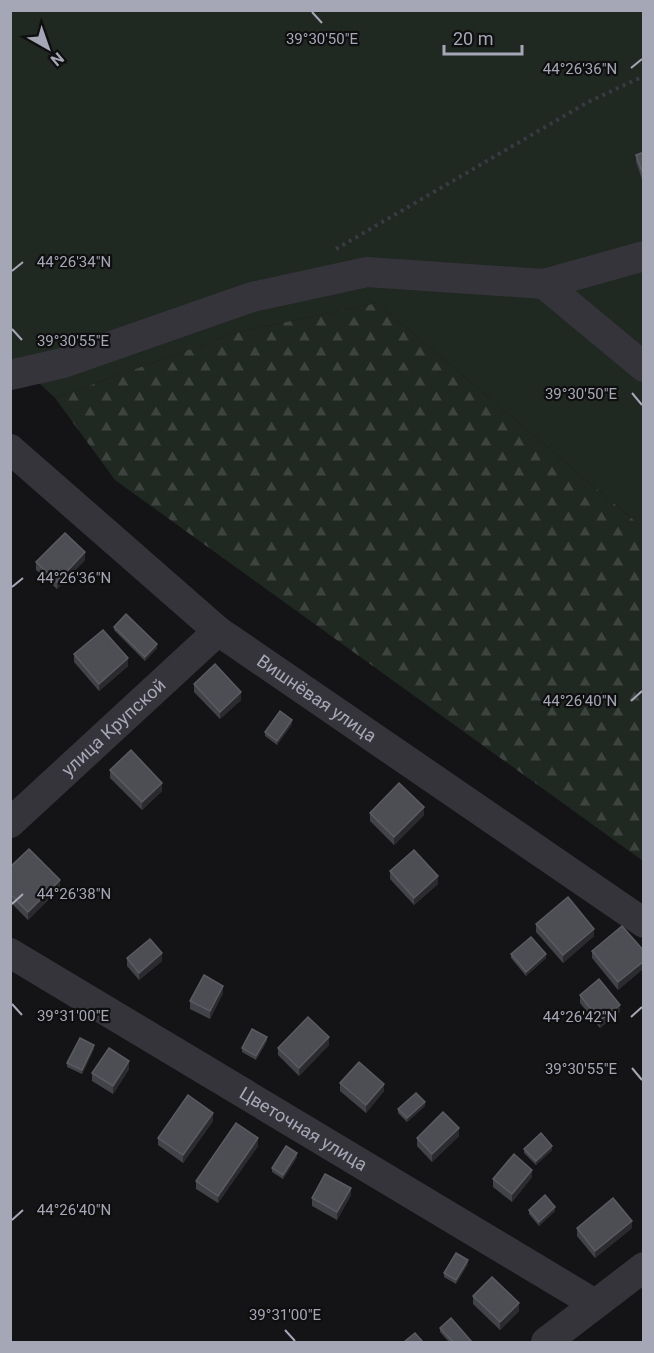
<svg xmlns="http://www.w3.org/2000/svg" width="654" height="1353" viewBox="0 0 654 1353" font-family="Roboto,sans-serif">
<defs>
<pattern id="forest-firs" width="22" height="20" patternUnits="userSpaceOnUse" patternTransform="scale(1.5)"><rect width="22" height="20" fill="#202822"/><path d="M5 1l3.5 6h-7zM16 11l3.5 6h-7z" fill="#3d4440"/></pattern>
</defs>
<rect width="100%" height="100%" fill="#141416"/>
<polygon fill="#202822" points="10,11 643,11 643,528 377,303 238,332 55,398 11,357"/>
<polygon fill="url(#forest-firs)" points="377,303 643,528 643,861 115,480 55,398 238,332"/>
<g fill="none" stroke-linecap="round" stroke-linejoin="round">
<polyline stroke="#3a3b42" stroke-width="4" stroke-dasharray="3 4.5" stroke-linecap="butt" points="336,249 588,102 644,76"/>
<g stroke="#35343b" stroke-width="30">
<polyline points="544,284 644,367"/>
<polyline points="10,375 63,363 252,297 367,272 544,284 644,256"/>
<path id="s1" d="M10 449 218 631 644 923"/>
<path id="s2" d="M10 823 218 631"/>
<path id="s3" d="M10 953 595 1304"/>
<polyline points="546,1342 644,1267"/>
</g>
</g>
<g fill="#424348">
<polygon points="644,152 644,185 636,162 636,155"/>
<polygon points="85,560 57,589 36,570 36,562"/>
<polygon points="114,627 157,648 145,661 114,630"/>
<polygon points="74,654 128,666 99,691 74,662"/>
<polygon points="194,684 241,700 220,719 194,692"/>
<polygon points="292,724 277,745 265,736 265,732"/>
<polygon points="110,770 162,791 142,810 110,778"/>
<polygon points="370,813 424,815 394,845 370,821"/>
<polygon points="10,867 60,888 28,920 10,902"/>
<polygon points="390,871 438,884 414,905 390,879"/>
<polygon points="536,924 594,936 563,963 536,932"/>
<polygon points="592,951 644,951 644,968 618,990 592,958"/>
<polygon points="511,954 546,958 526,976 511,958"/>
<polygon points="127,958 162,961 139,980 127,966"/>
<polygon points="223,993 210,1019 190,1009 190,1001"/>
<polygon points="580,995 620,1012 600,1028 580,1003"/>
<polygon points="267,1041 256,1060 242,1052 242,1048"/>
<polygon points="329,1045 299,1076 278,1055 278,1048"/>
<polygon points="94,1049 82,1074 67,1067 67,1063"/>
<polygon points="129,1069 113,1094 92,1081 92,1073"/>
<polygon points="340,1083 384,1091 366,1113 340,1091"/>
<polygon points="425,1106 407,1122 398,1113 398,1109"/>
<polygon points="213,1121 183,1163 158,1145 158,1138"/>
<polygon points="459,1136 432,1162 417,1146 417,1138"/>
<polygon points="258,1146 218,1203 196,1189 196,1181"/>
<polygon points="524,1149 552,1150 536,1165 524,1153"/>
<polygon points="297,1157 283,1179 272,1172 272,1168"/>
<polygon points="532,1177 512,1202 493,1187 493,1179"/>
<polygon points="351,1195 337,1220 312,1206 312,1198"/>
<polygon points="529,1210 555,1211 539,1226 529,1214"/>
<polygon points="577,1228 632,1228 595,1258 577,1236"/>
<polygon points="468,1264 456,1284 444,1277 444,1273"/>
<polygon points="473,1296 519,1311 500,1330 473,1304"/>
<polygon points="440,1328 472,1342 449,1342 440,1332"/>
</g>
<g fill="#2b2b2f">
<polygon points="85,552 85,560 57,589 57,582"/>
<polygon points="157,644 157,648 145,661 145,657"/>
<polygon points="128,658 128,666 99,691 99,684"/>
<polygon points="241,692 241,700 220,719 220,712"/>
<polygon points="292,720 292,724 277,745 277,741"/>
<polygon points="162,783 162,791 142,810 142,802"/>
<polygon points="424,807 424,815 394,845 394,837"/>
<polygon points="438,876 438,884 414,905 414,898"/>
<polygon points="60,880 60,888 28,920 28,912"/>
<polygon points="594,929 594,936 563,963 563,955"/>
<polygon points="162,953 162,961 139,980 139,973"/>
<polygon points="546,954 546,958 526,976 526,972"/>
<polygon points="644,961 644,968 618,990 618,982"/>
<polygon points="223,986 223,993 210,1019 210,1011"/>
<polygon points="620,1005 620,1012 600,1028 600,1021"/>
<polygon points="267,1037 267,1041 256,1060 256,1056"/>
<polygon points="329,1037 329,1045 299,1076 299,1068"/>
<polygon points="94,1045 94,1049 82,1074 82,1070"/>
<polygon points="129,1061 129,1069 113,1094 113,1086"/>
<polygon points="384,1084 384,1091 366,1113 366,1105"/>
<polygon points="425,1102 425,1106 407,1122 407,1118"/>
<polygon points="213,1113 213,1121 183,1163 183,1155"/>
<polygon points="459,1128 459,1136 432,1162 432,1154"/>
<polygon points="258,1138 258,1146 218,1203 218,1196"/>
<polygon points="552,1146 552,1150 536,1165 536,1161"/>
<polygon points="297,1153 297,1157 283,1179 283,1175"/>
<polygon points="532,1170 532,1177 512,1202 512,1194"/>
<polygon points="351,1188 351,1195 337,1220 337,1212"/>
<polygon points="555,1207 555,1211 539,1226 539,1222"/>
<polygon points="632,1221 632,1228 595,1258 595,1251"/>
<polygon points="468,1260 468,1264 456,1284 456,1280"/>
<polygon points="519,1303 519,1311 500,1330 500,1322"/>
</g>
<g fill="#4d4d54" stroke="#5b5b63" stroke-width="1.5">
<polygon points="644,152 644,177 636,155"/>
<polygon points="65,533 85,552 57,582 36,562"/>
<polygon points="126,614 157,644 145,657 114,627"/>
<polygon points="103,630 128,658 99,684 74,654"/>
<polygon points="215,664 241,692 220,712 194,684"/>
<polygon points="280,711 292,720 277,741 265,732"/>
<polygon points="131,750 162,783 142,802 110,770"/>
<polygon points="399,783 424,807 394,837 370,813"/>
<polygon points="29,849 60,880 28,912 10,894 10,867"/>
<polygon points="414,850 438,876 414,898 390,871"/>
<polygon points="568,897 594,929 563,955 536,924"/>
<polygon points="622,926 644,951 644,961 618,982 592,951"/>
<polygon points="531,937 546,954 526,972 511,954"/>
<polygon points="150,939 162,953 139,973 127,958"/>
<polygon points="204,975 223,986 210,1011 190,1001"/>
<polygon points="599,979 620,1005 600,1021 580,995"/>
<polygon points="308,1017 329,1037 299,1068 278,1048"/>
<polygon points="252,1029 267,1037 256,1056 242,1048"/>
<polygon points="80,1038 94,1045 82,1070 67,1063"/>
<polygon points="109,1048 129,1061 113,1086 92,1073"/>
<polygon points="359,1062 384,1084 366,1105 340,1083"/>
<polygon points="416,1093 425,1102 407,1118 398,1109"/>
<polygon points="188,1095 213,1113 183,1155 158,1138"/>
<polygon points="443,1112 459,1128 432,1154 417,1138"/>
<polygon points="236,1123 258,1138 218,1196 196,1181"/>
<polygon points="541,1133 552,1146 536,1161 524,1149"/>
<polygon points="286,1146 297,1153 283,1175 272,1168"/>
<polygon points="514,1154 532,1170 512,1194 493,1179"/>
<polygon points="325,1174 351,1188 337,1212 312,1198"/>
<polygon points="545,1195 555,1207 539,1222 529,1210"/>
<polygon points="613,1198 632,1221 595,1251 577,1228"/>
<polygon points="456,1253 468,1260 456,1280 444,1273"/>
<polygon points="492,1277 519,1303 500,1322 473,1296"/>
<polygon points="451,1318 472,1342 453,1342 440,1328"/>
<polygon points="415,1333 423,1342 404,1342"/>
</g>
<path fill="none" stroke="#a5a7b6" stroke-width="2" d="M312 12 322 23M631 68 642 59M12 271 23 262M12 329 22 340M632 393 642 405M12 587 23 578M631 701 642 691M12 904 23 894M12 1004 22 1015M631 1017 642 1007M632 1068 642 1080M12 1220 23 1210M285 1330 295 1341"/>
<g text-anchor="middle" stroke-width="4.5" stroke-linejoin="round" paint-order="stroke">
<g font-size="18" fill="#a5a7b6" stroke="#0f0f10">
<text dy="6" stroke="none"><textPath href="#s1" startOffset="396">Вишнёвая улица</textPath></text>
<text dy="6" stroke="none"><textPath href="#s2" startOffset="141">улица Крупской</textPath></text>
<text dy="6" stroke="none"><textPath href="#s3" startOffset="342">Цветочная улица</textPath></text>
</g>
</g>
<g font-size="15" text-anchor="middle" fill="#a5a7b6" stroke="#0f0f10" stroke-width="4.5" stroke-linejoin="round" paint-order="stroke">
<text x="322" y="44">39°30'50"E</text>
<text x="580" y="74">44°26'36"N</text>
<text x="74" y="267">44°26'34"N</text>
<text x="73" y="346">39°30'55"E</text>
<text x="581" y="399">39°30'50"E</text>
<text x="74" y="583">44°26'36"N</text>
<text x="580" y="706">44°26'40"N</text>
<text x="74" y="899">44°26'38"N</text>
<text x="73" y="1021">39°31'00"E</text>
<text x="580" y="1022">44°26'42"N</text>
<text x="581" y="1074">39°30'55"E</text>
<text x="74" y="1215">44°26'40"N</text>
<text x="285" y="1320">39°31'00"E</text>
</g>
<rect width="654" height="1353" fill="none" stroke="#a5a7b6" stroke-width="24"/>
<g transform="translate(48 48) rotate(140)" stroke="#0f0f10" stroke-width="4.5" paint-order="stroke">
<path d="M0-4.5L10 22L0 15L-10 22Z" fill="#a5a7b6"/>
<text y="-9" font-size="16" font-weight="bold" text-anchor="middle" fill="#a5a7b6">N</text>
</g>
<path d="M444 45v9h78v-9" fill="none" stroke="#a5a7b6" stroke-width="3"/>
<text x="453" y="45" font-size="18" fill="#a5a7b6" stroke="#0f0f10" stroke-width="4.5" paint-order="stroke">20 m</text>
</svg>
